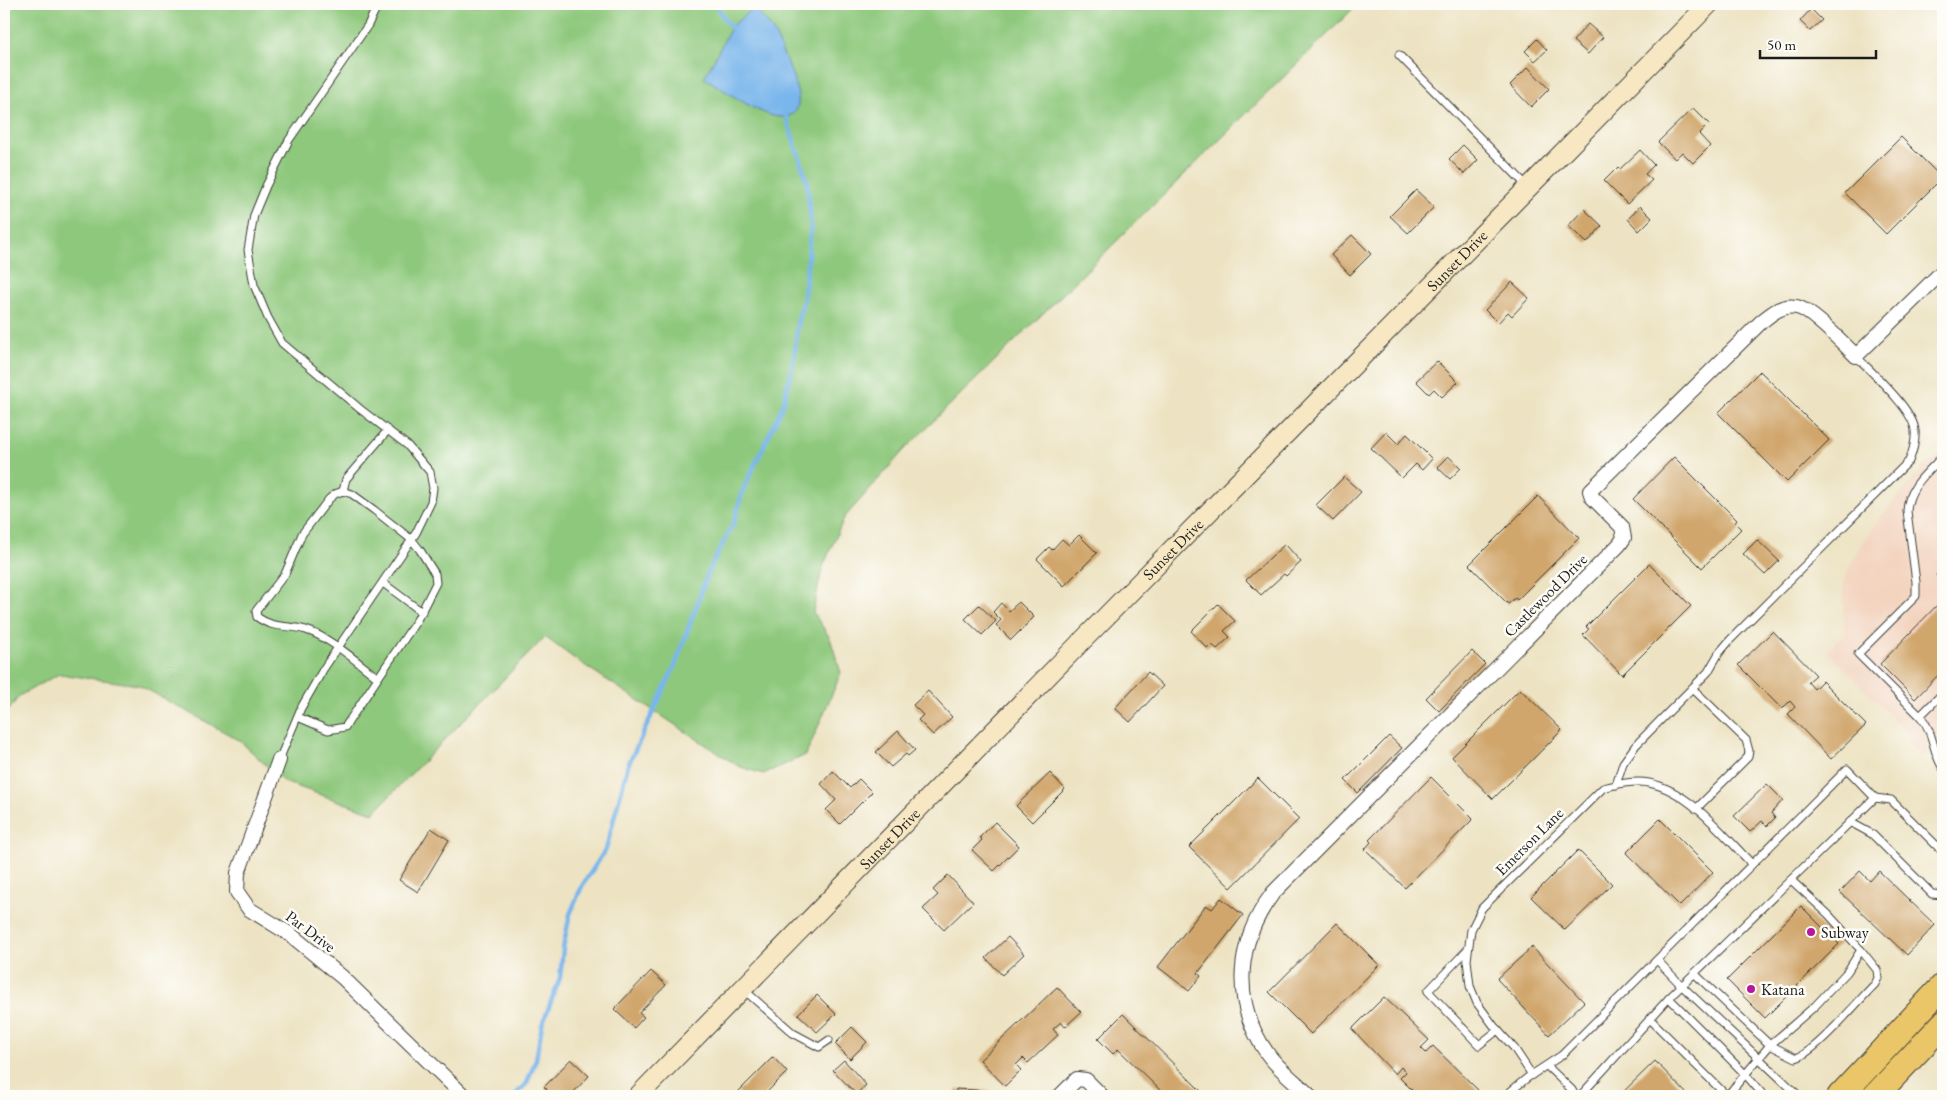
<svg xmlns="http://www.w3.org/2000/svg" width="1947" height="1100" viewBox="0 0 1947 1100" font-family="'EB Garamond',serif">
<rect width="100%" height="100%" fill="#fdfcf7"/>
<filter id="ink" filterUnits="userSpaceOnUse"><feTurbulence type="fractalNoise" baseFrequency=".02" numOctaves="2"/><feDisplacementMap in="SourceGraphic" scale="10" xChannelSelector="R" yChannelSelector="G"/><feConvolveMatrix kernelMatrix="1 2 1 2 8 2 1 2 1" color-interpolation-filters="sRGB"/></filter>
<filter id="wash" filterUnits="userSpaceOnUse"><feTurbulence type="fractalNoise" baseFrequency=".0096" numOctaves="4" result="noise"/><feDisplacementMap in="SourceGraphic" scale="20" xChannelSelector="R" yChannelSelector="G"/><feGaussianBlur stdDeviation="1.12" result="paint"/><feColorMatrix in="noise" values="0 0 0 0 0 0 0 0 0 0 0 0 0 0 0 0 0 1.4 0 .05"/><feComposite in="paint" operator="in"/></filter>
<g filter="url(#wash)">
<rect width="100%" height="100%" fill="#ede3c3"/>
<polygon fill="#f3d4bf" points="1943,451 1943,779 1937,771 1929,750 1923,756 1908,741 1911,737 1827,651 1844,634 1843,583 1850,565 1862,544 1879,519 1921,471 1921,468 1932,462"/>
<polygon fill="#8dc87c" stroke="#54724c" points="4,4 1358,4 906,448 844,518 822,569 813,612 830,638 841,673 806,755 763,774 738,766 575,659 545,637 373,813 284,782 239,740 139,685 59,674 19,696 4,717"/>
<path fill="#79b6ec" stroke="#4a6984" d="M754 7C759 14 766 21 771 28 777 36 780 47 784 56 791 72 815 119 779 117 760 116 722 88 704 78L732 26Z"/>
<g fill="none" stroke-linecap="round" stroke-linejoin="round">
<g stroke="#79b6ec" stroke-width="4.5">
<polyline points="716,4 724,19 734,30"/>
<polyline points="514,1096 527,1083 536,1059 542,1025 560,978 563,948 570,914 582,886 606,849 628,765 675,666 709,570 734,522 743,490 783,405 794,359 798,319 804,298 811,225 807,181 785,114"/>
</g>
</g>
<g id="blocks">
<g fill="#d0a66c">
<polygon points="1811,9 1822,20 1810,31 1800,21"/>
<polygon points="1588,24 1603,37 1588,54 1573,41"/>
<polygon points="1537,39 1547,50 1535,61 1525,51"/>
<polygon points="1528,67 1549,89 1531,107 1510,85"/>
<polygon points="1693,108 1709,124 1699,134 1710,146 1693,163 1682,152 1675,159 1658,142"/>
<polygon points="1901,137 1942,178 1886,234 1845,193"/>
<polygon points="1463,145 1478,160 1464,174 1449,159"/>
<polygon points="1640,150 1654,165 1645,174 1652,180 1627,204 1604,181 1618,167 1620,169"/>
<polygon points="1416,190 1434,207 1408,233 1390,216"/>
<polygon points="1640,206 1652,218 1639,231 1628,219"/>
<polygon points="1584,209 1602,226 1587,243 1568,226"/>
<polygon points="1352,235 1371,254 1350,275 1331,255"/>
<polygon points="1512,282 1529,298 1512,316 1508,312 1498,323 1485,310"/>
<polygon points="1437,361 1458,382 1442,397 1434,389 1429,394 1416,381"/>
<polygon points="1760,371 1829,440 1787,482 1718,413"/>
<polygon points="1386,432 1398,444 1407,434 1432,459 1422,470 1416,464 1402,478 1371,448"/>
<polygon points="1448,456 1461,468 1450,479 1437,467"/>
<polygon points="1674,457 1737,520 1735,523 1741,529 1702,568 1633,499"/>
<polygon points="1344,477 1361,492 1333,521 1316,505"/>
<polygon points="1538,496 1579,538 1517,600 1515,598 1508,604 1469,565"/>
<polygon points="1079,535 1097,553 1064,586 1037,559 1049,547 1052,550 1062,539 1069,545"/>
<polygon points="1757,540 1779,561 1765,575 1743,554"/>
<polygon points="1285,544 1301,562 1286,576 1284,574 1261,595 1246,580"/>
<polygon points="1649,564 1691,606 1622,675 1583,635 1589,629 1586,627"/>
<polygon points="1943,568 1943,583 1936,575"/>
<polygon points="1943,599 1943,670 1915,699 1880,664"/>
<polygon points="1019,602 1034,617 1011,640 996,625 1001,620 993,612 1001,603 1009,611"/>
<polygon points="1218,604 1235,621 1224,631 1230,637 1217,649 1211,644 1207,648 1191,631"/>
<polygon points="979,605 996,621 982,635 965,619"/>
<polygon points="1773,631 1816,675 1808,682 1814,689 1822,681 1866,725 1831,759 1788,714 1795,707 1790,701 1782,709 1738,665"/>
<polygon points="1472,651 1485,664 1439,711 1426,698"/>
<polygon points="1148,672 1163,686 1130,722 1115,708"/>
<polygon points="1520,689 1562,730 1493,799 1452,757"/>
<polygon points="928,691 952,717 933,735 918,720 923,715 913,705"/>
<polygon points="898,731 915,750 908,756 906,754 891,767 876,752"/>
<polygon points="1389,736 1402,748 1358,793 1345,780"/>
<polygon points="833,771 850,788 859,779 872,792 840,824 826,810 836,800 821,784"/>
<polygon points="1050,773 1065,789 1032,822 1016,806"/>
<polygon points="1431,777 1473,819 1405,888 1365,849 1371,842 1369,840"/>
<polygon points="1258,778 1299,819 1231,888 1189,847"/>
<polygon points="1767,784 1783,800 1771,813 1775,818 1767,826 1762,821 1750,832 1734,816"/>
<polygon points="1660,819 1713,872 1680,906 1626,853"/>
<polygon points="995,822 1019,846 994,871 972,850 982,840 980,837"/>
<polygon points="431,828 449,840 418,892 399,880"/>
<polygon points="1578,850 1612,884 1565,930 1531,897"/>
<polygon points="1860,871 1870,881 1879,871 1935,925 1907,955 1840,892"/>
<polygon points="948,875 973,902 944,930 923,909 938,895 933,890"/>
<polygon points="1221,898 1243,915 1198,973 1201,976 1189,991 1158,967 1206,905 1212,909"/>
<polygon points="1801,906 1839,944 1765,1018 1727,980"/>
<polygon points="1337,923 1379,965 1311,1034 1269,992"/>
<polygon points="1008,937 1024,954 1002,975 986,958"/>
<polygon points="1532,947 1584,1002 1549,1035 1497,979"/>
<polygon points="651,971 666,985 639,1013 644,1017 634,1028 614,1009"/>
<polygon points="1057,987 1081,1012 1065,1027 1061,1022 1053,1029 1058,1035 1028,1063 1023,1058 1016,1065 1021,1070 1005,1086 980,1060"/>
<polygon points="817,995 836,1014 817,1032 798,1014"/>
<polygon points="1384,997 1429,1040 1421,1048 1426,1053 1433,1046 1478,1090 1471,1096 1418,1096 1400,1078 1406,1072 1401,1067 1395,1074 1352,1029"/>
<polygon points="1123,1014 1201,1091 1196,1096 1166,1096 1118,1049 1113,1054 1098,1039"/>
<polygon points="852,1027 867,1042 850,1059 835,1044"/>
<polygon points="773,1057 787,1072 763,1096 742,1096 738,1092"/>
<polygon points="571,1059 589,1076 570,1096 541,1096 547,1089 544,1087"/>
<polygon points="844,1060 866,1085 856,1094 833,1070"/>
<polygon points="1655,1061 1689,1096 1619,1096"/>
<polygon points="956,1089 991,1091 991,1096 956,1096"/>
</g>
</g>
</g>
<g filter="url(#ink)">
<use href="#blocks" fill-opacity="0" stroke="#3b3a35" stroke-width="1"/>
<g fill="none" stroke-linecap="round" stroke-linejoin="round">
<defs>
<g id="lane">
<polyline points="1399,55 1528,187"/>
<path d="M1943 456C1928 472 1908 487 1907 511L1916 582V596L1858 654 1920 716 1943 693"/>
<polyline points="343,491 346,479 388,430"/>
<polyline points="383,583 422,612"/>
<polyline points="1692,688 1746,740 1749,751 1748,757 1696,809"/>
<path d="M1920 716C1934 731 1932 752 1943 768"/>
<path d="M298 717 328 730 345 727 417 620 436 583 435 574 420 550 412 540 374 510 352 494 343 491 335 494 329 499 302 534 285 574 256 611 257 617C275 630 288 624 306 630 331 638 357 662 378 678"/>
<polyline points="1943,745 1943,751"/>
<polyline points="279,760 301,708 324,668 416,533 431,502 433,488 430,472 407,445 360,409 282,343 268,318 254,285 248,250 254,215 266,186 289,140 368,25 378,4"/>
<path d="M1616 785 1623 763 1636 745 1708 672 1719 653 1730 640 1909 461C1913 451 1916 442 1915 431 1914 410 1871 372 1856 356"/>
<polyline points="1875,798 1891,800 1943,852"/>
<polyline points="1850,822 1872,834 1932,894 1943,895"/>
<polyline points="1468,949 1428,991 1479,1045 1498,1030"/>
<polyline points="1657,960 1682,986 1799,1096"/>
<path d="M1695 974 1770 1045 1796 1058C1816 1052 1857 1002 1875 984L1878 978 1877 970 1861 950"/>
<polyline points="743,989 793,1033 819,1047 829,1040"/>
<polyline points="1650,1019 1727,1096 1770,1045 1815,1006 1847,972 1861,950 1828,914 1791,880"/>
<polyline points="1547,1066 1572,1090 1575,1096"/>
<path d="M1532 1075 1514 1048 1494 1026 1477 1003 1470 986 1467 960 1471 930 1482 908 1603 788C1618 784 1634 780 1649 783 1690 791 1724 836 1752 864"/>
<polyline points="1505,1096 1527,1078 1562,1055 1847,769 1875,798 1669,998 1746,1075 1764,1096"/>
<polyline points="1580,1096 1669,998"/>
</g>
<g id="street">
<polyline points="279,760 238,873 237,892 249,909 291,935 342,977 464,1096"/>
<polyline points="1060,1096 1077,1079 1086,1080 1102,1096"/>
<path d="M1310 1096C1296 1082 1278 1069 1267 1053 1231 1002 1236 942 1273 893L1619 545 1624 538 1622 527 1592 497 1590 491 1761 322C1771 314 1782 304 1796 307 1809 308 1845 345 1856 356L1943 271"/>
</g>
<g id="secondary">
<path id="s1" d="M638 1096 1077 646 1709 4"/>
</g>
<g id="highway">
<polyline points="1840,1096 1943,986"/>
<polyline points="1875,1096 1943,1024"/>
</g>
</defs>
<use href="#lane" stroke="#3b3a35" stroke-width="9"/>
<use href="#street" stroke="#3b3a35" stroke-width="16"/>
<use href="#secondary" stroke="#3b3a35" stroke-width="21"/>
<use href="#highway" stroke="#3b3a35" stroke-width="27"/>
<use href="#lane" stroke="#fff" stroke-width="7"/>
<use href="#street" stroke="#fff" stroke-width="14"/>
<use href="#secondary" stroke="#f7e8c3" stroke-width="19"/>
<use href="#highway" stroke="#ebc669" stroke-width="25"/>
</g>
</g>
<g fill="#b5179e" stroke="#fdfcf7" stroke-width="2">
<circle cx="1811" cy="932" r="5"/>
<circle cx="1751" cy="989" r="5"/>
</g>
<g text-anchor="middle" stroke-width="5" stroke-linejoin="round" paint-order="stroke">
<g font-size="16" fill="#1c1c1c" stroke="#fdfcf7">
<text dy="6" stroke="none"><textPath href="#s1" startOffset="1170">Sunset Drive</textPath></text>
<text dy="6" stroke="none"><textPath href="#s1" startOffset="765">Sunset Drive</textPath></text>
<text transform="translate(1545 595) rotate(-45)" y="6">Castlewood Drive</text>
<text dy="6" stroke="none"><textPath href="#s1" startOffset="360">Sunset Drive</textPath></text>
<text transform="translate(1529 841) rotate(-45)" y="6">Emerson Lane</text>
<text transform="translate(311 931) rotate(37)" y="6">Par Drive</text>
</g>
<g font-size="16" fill="#1c1c1c" stroke="#fdfcf7" text-anchor="start">
<text x="1821" y="938">Subway</text>
<text x="1761" y="995">Katana</text>
</g>
</g>
<rect width="1947" height="1100" fill="none" stroke="#fdfcf7" stroke-width="20"/>
<path d="M1760 50v8h116v-8" fill="none" stroke="#1c1c1c" stroke-width="2.5"/>
<text x="1767" y="50" font-size="15" fill="#1c1c1c" stroke="#fdfcf7" stroke-width="4" paint-order="stroke">50 m</text>
</svg>
